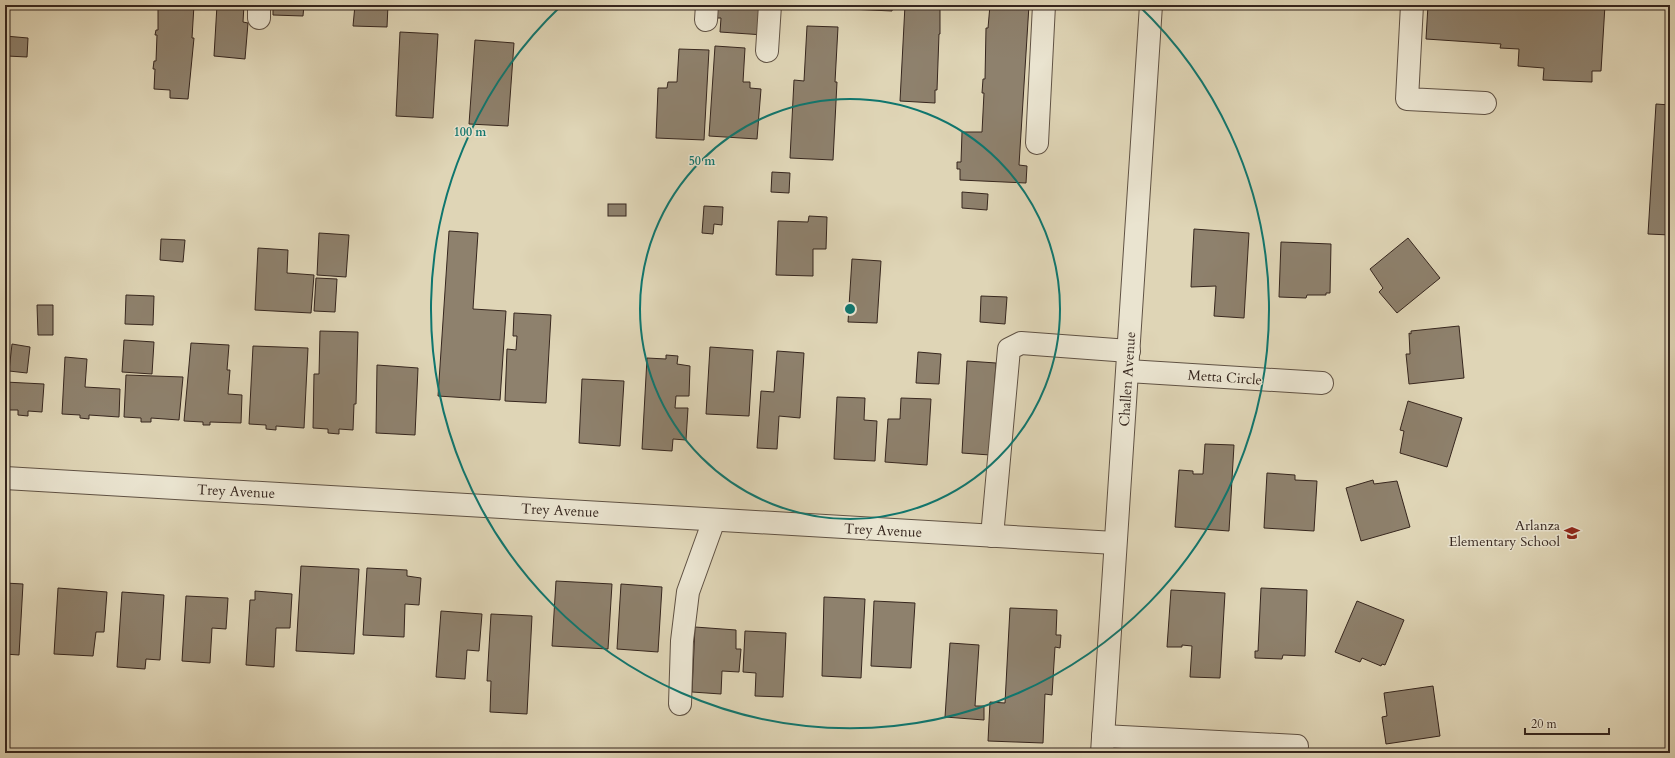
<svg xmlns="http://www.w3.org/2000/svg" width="1675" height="758" viewBox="0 0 1675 758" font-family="Cardo,serif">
<rect width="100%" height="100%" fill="#dfd5b6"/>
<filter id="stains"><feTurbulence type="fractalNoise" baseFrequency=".005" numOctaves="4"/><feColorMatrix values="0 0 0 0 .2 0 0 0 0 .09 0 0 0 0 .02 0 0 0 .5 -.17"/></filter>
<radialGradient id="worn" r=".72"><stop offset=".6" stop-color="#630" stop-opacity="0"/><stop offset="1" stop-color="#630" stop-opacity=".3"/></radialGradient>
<g fill="#8e816d" stroke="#36261e">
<polygon points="158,5 194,5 192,38 194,38 188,99 170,98 170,90 154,89 155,69 153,69 154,61 156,61 157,35 155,35 156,30 158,30"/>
<polygon points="217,5 244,5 243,22 248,23 245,59 214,56"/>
<polygon points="273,5 304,5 303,16 273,15"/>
<polygon points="355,5 388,5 387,27 353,26"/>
<polygon points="718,5 766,5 764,35 720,32 721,18 717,18"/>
<polygon points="850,5 893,5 892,11 849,9"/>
<polygon points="905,5 940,5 940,34 939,34 937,90 935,90 935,103 900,101"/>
<polygon points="990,5 1029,5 1019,165 1027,166 1026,183 960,180 960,169 957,169 957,162 961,162 962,132 982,132 984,93 982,93 983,79 985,79 986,28 988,28"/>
<polygon points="1428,5 1605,5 1601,71 1592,71 1592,82 1543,80 1544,68 1518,66 1519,49 1500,48 1501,44 1426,39"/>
<polygon points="807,26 838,27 835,82 837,82 833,160 790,158 794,80 804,81"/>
<polygon points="400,32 438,34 433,118 396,116"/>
<polygon points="5,36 28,38 27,57 7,56 5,92"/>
<polygon points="475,40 514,43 508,126 469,124"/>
<polygon points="715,46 745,48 743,82 750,82 750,88 761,89 757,139 709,136"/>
<polygon points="679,49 709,50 704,140 656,138 658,88 667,88 668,82 677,82"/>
<polygon points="1656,104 1670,105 1670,235 1648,234"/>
<polygon points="772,172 790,173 789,193 771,192"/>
<polygon points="962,192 988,194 987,210 962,208"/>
<rect x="608" y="204" width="18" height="12"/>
<polygon points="704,206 723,207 722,225 714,224 713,234 702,233"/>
<polygon points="809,216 827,217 826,249 813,249 813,276 776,275 778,221 808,222"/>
<polygon points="1194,229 1249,233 1244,318 1214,316 1216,286 1191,287"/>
<polygon points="449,231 478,233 473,309 506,311 500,400 438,396"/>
<polygon points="319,233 349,235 346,277 317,275"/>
<polygon points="1408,238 1440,278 1397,313 1379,292 1383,288 1370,269"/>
<polygon points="161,239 185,240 183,262 160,260"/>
<polygon points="1281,242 1331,244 1330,293 1326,293 1326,295 1307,295 1306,298 1279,297"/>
<polygon points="258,248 288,250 287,273 314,275 311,313 255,310"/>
<polygon points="852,259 881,261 877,323 848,322"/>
<polygon points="316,278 337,279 335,312 314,311"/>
<polygon points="126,295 154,296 153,325 125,324"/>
<polygon points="981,296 1007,297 1005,324 980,322"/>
<polygon points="37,305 53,305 53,335 38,335"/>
<polygon points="514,313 551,315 546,403 505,401 507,349 516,350 517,336 513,336"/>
<polygon points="1459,326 1464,378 1409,384 1406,354 1410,354 1409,333 1411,334 1411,331"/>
<polygon points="320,331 358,332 356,404 354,404 353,430 339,429 339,434 328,433 328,429 313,428 314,374 319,374"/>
<polygon points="124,340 154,342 152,374 122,372"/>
<polygon points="191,343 229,345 227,370 230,370 228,394 242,395 241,423 210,422 210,425 203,425 203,422 184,421"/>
<polygon points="12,344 30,347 27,373 9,371"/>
<polygon points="253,346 308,348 304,428 276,426 276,430 266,429 266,425 249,424"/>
<polygon points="710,347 753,350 749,416 706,414"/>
<polygon points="777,351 804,353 800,418 779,416 777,449 757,448 761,391 774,392"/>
<polygon points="918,352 941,354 939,384 916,383"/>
<polygon points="666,355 678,356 677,364 690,366 689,396 676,396 675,408 688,408 686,440 673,439 672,451 642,449 647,358 666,359"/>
<polygon points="65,357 87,359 85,387 120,389 119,417 89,415 89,419 80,418 80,415 62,414"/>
<polygon points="967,361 996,363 990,455 962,453"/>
<polygon points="377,365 418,368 415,435 376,433"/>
<polygon points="126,375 183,377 179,420 151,418 151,422 141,422 141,418 124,417"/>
<polygon points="582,379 624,381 620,446 579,443"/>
<polygon points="5,382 44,384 42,412 28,411 28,416 18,415 18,410 5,410"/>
<polygon points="837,397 865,398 864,420 877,421 875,461 834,459"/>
<polygon points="901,398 931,399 927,465 885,462 888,419 900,419"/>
<polygon points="1408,401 1462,418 1447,467 1400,453 1404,431 1400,430"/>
<polygon points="1205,444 1234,445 1229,531 1175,527 1179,470 1193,471 1193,474 1203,474"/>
<polygon points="1267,473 1295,475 1295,480 1317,481 1314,531 1264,528"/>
<polygon points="1373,480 1374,484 1397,481 1410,527 1361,541 1346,488"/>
<polygon points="301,566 359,569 354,654 296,651"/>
<polygon points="367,568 407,570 407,576 421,578 419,605 405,604 404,637 363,635"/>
<polygon points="556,581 612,584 608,649 552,646"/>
<polygon points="5,583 23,584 19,655 5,654"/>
<polygon points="621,584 662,587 658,652 617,649"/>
<polygon points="58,588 107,592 104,632 96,632 93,656 54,654"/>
<polygon points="1261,588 1307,590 1305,656 1283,655 1282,659 1255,658 1255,651 1258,651"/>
<polygon points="1171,590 1225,593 1220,678 1190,677 1192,646 1182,645 1182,647 1167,647"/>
<polygon points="255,591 292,594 290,628 276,628 274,667 246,665 250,600 255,600"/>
<polygon points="122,592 164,595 160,660 146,659 145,669 117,667"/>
<polygon points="186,596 228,598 226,629 212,628 210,663 182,661"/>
<polygon points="824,597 865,599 861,678 822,676"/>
<polygon points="874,601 915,603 911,668 871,666"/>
<polygon points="1357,601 1404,620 1385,665 1382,664 1381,666 1362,658 1360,662 1335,652"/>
<polygon points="1010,608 1057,610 1056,635 1061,635 1060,648 1055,647 1052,695 1045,694 1043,743 988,741 990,702 1005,703"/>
<polygon points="441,611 482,614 479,651 467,650 465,679 436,677"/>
<polygon points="491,614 532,616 527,714 490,712 491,681 487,681"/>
<polygon points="695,627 736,630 736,649 741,649 739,672 722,671 721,694 692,692"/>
<polygon points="745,631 786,633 783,697 755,696 756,673 743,672"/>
<polygon points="950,643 979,645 975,706 984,706 984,720 945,717"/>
<polygon points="1433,686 1440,736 1386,744 1382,717 1387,716 1384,693"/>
</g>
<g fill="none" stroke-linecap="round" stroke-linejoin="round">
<defs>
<g id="minor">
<polyline points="1412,5 1407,99 1485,103"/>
<polyline points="259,18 259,5"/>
<polyline points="706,20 707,5"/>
<polyline points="767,51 770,5"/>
<polyline points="1037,143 1044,5"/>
<polyline points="1128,371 1322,383"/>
<polyline points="5,478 1115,543"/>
<polyline points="992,536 1009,349 1021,343 1129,351"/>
<polyline points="680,704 682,641 688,592 714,520"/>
<polyline points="1103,736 1297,746"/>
<polyline points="1102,753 1151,5"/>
</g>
</defs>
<use href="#minor" stroke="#605244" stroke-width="24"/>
<use href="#minor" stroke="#eae4d0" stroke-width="22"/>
</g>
<g fill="none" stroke="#0f766e" stroke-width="2">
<circle cx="850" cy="309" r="210"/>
<path d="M1138 5A419 419 0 1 1 562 5"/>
</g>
<defs>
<symbol id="school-bare" viewBox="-9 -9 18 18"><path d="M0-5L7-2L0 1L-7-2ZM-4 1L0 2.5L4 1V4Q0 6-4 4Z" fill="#8f2418" stroke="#eae4d0" stroke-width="2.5" paint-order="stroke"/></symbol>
</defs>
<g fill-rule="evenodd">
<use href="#school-bare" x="1561" y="522" width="22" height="22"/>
</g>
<g text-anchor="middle" stroke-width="3" stroke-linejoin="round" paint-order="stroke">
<g font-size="14" fill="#36261e" stroke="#eae4d0">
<text transform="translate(1225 377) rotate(4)" y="5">Metta Circle</text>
<text transform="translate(1127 379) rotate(-86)" y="5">Challen Avenue</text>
<text transform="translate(236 491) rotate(3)" y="5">Trey Avenue</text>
<text transform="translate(560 510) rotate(3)" y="5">Trey Avenue</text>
<text transform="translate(883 530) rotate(3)" y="5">Trey Avenue</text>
</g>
<g font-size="14" fill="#36261e" stroke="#eae4d0" text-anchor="end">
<text x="1560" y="530">Arlanza<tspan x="1560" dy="16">Elementary School</tspan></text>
</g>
</g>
<circle cx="850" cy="309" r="6" fill="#0f766e" stroke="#eae4d0" stroke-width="2"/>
<g font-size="12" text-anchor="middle" font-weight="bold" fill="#0f766e" stroke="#eae4d0" stroke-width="3" stroke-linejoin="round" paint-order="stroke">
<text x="470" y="136">100 m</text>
<text x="702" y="165">50 m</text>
</g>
<rect width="1675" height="758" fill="none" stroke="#dfd5b6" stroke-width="20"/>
<rect x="6" y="6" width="1663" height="746" fill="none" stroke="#36261e" stroke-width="2"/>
<rect x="10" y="10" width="1655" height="738" fill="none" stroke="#36261e"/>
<path d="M1525 728v6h84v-6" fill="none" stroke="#36261e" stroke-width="2"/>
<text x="1531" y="728" font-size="12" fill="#36261e" stroke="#eae4d0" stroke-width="3" paint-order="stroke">20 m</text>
<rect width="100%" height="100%" filter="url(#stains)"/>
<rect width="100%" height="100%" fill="url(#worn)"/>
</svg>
